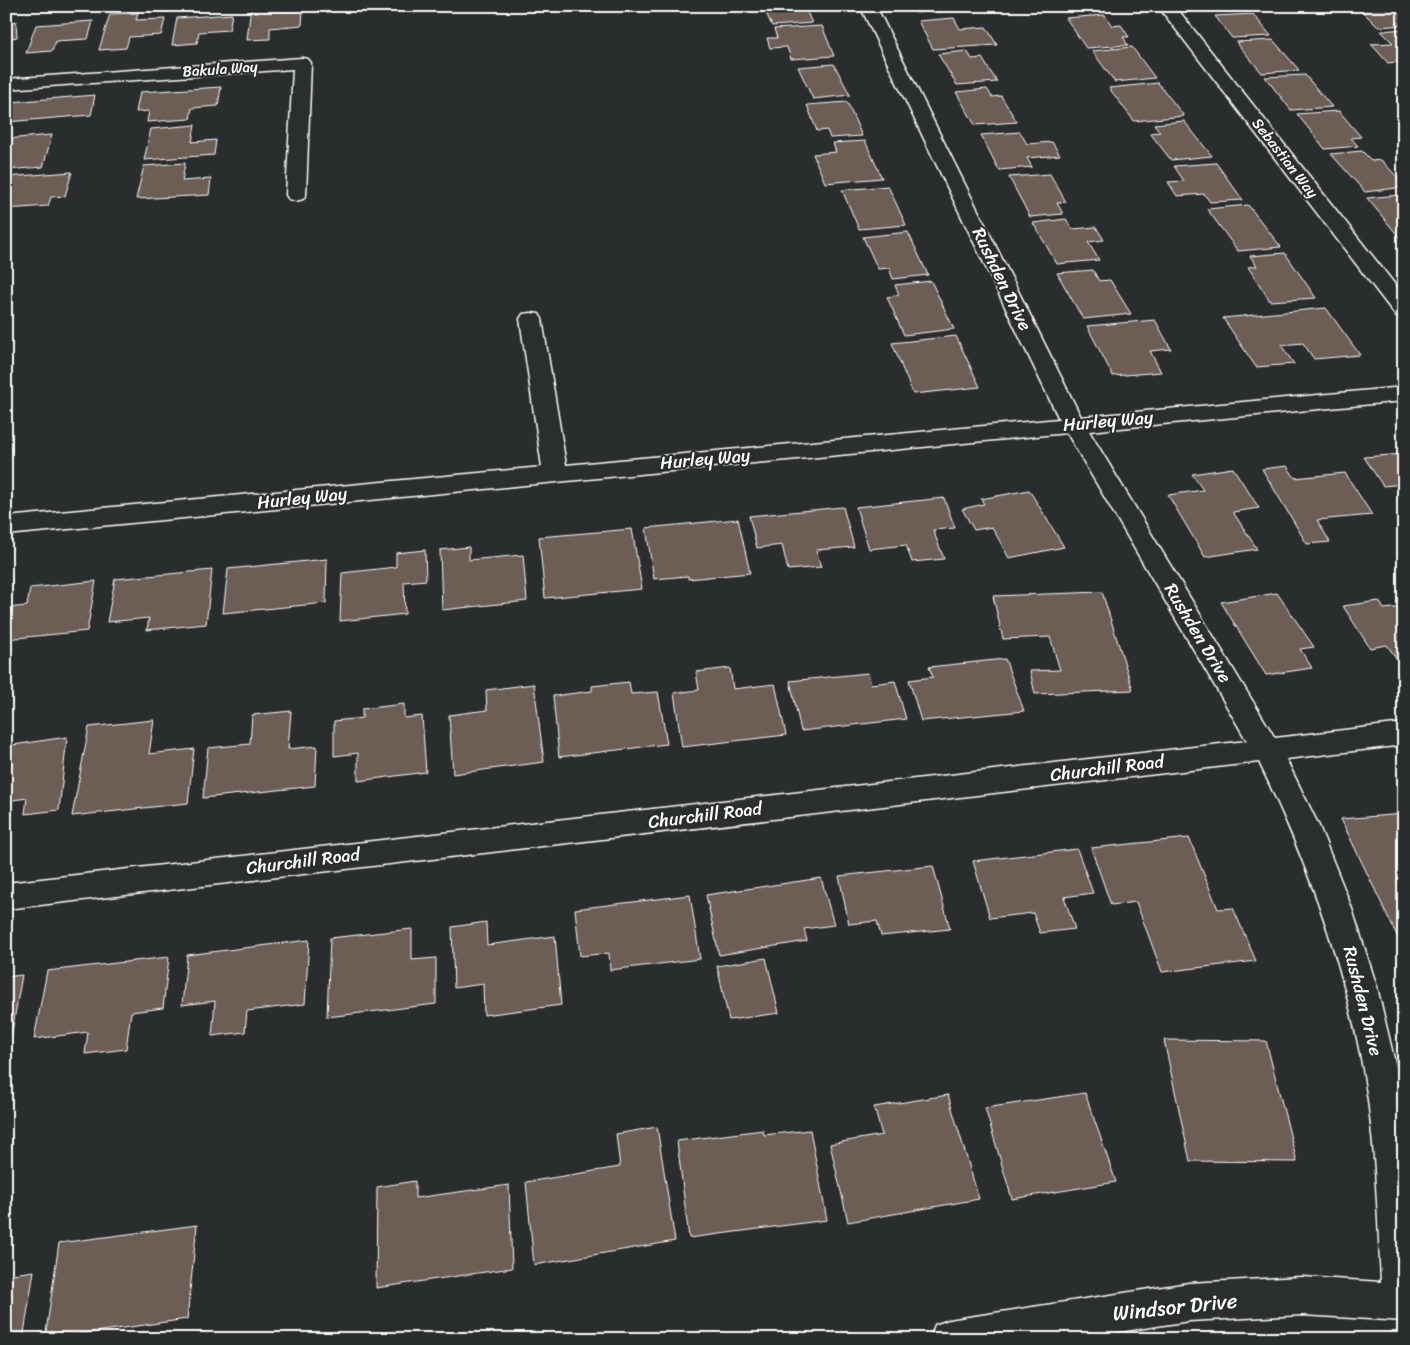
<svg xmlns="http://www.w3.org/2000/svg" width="1410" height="1345" viewBox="0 0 1410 1345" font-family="Sriracha,sans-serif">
<rect width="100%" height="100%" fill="#2a2d2e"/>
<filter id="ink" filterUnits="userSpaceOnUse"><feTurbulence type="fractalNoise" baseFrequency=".02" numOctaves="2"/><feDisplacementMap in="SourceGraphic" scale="10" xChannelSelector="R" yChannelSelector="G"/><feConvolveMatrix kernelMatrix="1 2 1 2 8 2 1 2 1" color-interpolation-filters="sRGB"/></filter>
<g filter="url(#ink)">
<g fill="#6c5d54" stroke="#fff">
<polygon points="251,6 285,6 285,11 303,9 302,25 270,28 270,39 247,40"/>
<polygon points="763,6 804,6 812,23 772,26"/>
<polygon points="912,6 950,6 952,11 916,13"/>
<polygon points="1062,6 1100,6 1101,8 1064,10"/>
<polygon points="1357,6 1396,6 1404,14 1404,25 1378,27"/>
<polygon points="138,13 136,20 165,19 161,35 129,37 126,48 99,50 110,14"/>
<polygon points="232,14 229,30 199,32 197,43 172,45 177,18"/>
<polygon points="1253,14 1271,36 1232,38 1215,16"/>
<polygon points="1105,15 1112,26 1121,25 1129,37 1123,37 1128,45 1086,48 1066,18"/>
<polygon points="954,18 960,29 986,27 997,45 933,49 918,21"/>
<polygon points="16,21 17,37 6,39 6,23"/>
<polygon points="93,21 88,39 56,41 52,51 26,53 36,25"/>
<polygon points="822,26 834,56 791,59 787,47 770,48 767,38 777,38 774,29"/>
<polygon points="1404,29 1404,61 1388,63 1371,44 1393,43 1381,31"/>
<polygon points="1273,40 1299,70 1262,73 1236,42"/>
<polygon points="1132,47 1155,78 1115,82 1092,51"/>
<polygon points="967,51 972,59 982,58 997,82 957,85 938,54"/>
<polygon points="834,64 850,95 813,99 798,67"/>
<polygon points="1305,75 1332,107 1291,110 1265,77"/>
<polygon points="1158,83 1184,116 1134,121 1109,88"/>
<polygon points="221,87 218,106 192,108 190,119 147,122 149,111 136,112 140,92"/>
<polygon points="987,89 992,97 1001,96 1017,122 975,125 956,92"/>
<polygon points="95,95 91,115 6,122 11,102"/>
<polygon points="847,102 862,136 830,138 827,130 817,131 807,105"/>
<polygon points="1339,111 1361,137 1351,138 1358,146 1325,149 1297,114"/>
<polygon points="1184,121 1212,156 1171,160 1150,133 1160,132 1154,124"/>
<polygon points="195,125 192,142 216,140 214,155 144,160 151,129"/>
<polygon points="1020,132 1027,144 1052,142 1060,155 1027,158 1032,167 999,170 981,135"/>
<polygon points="52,135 43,167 6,170 6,139"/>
<polygon points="865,141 882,178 825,183 813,154 836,152 833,143"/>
<polygon points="1362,151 1372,161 1381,160 1404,184 1404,187 1365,192 1331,154"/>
<polygon points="185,163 182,181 211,179 209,195 136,199 144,166"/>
<polygon points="1216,163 1243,200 1210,202 1204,194 1177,196 1168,182 1184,181 1174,166"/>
<polygon points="72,172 65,196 51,197 48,206 6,209 6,177"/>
<polygon points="1050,174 1066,202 1057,203 1063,214 1030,217 1009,177"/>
<polygon points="888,186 906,225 859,229 842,190"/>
<polygon points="1400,195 1404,199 1404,238 1400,238 1367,198"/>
<polygon points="1248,205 1281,247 1238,251 1207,209"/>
<polygon points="1066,219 1072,229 1096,227 1104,240 1088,242 1099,260 1057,264 1033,223"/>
<polygon points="908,232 928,275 893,279 889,268 878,269 863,237"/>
<polygon points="1285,253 1316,298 1270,301 1248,267 1257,266 1250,256"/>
<polygon points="1093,270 1099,281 1110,280 1131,314 1083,319 1057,273"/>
<polygon points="931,281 954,329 904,335 887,297 899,295 895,285"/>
<polygon points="1326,308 1360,355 1314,359 1303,343 1281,345 1294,364 1256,367 1223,318"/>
<polygon points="1155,320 1171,349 1150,351 1161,372 1113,376 1087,326"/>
<polygon points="956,336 980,387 913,394 892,343"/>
<polygon points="1404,454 1404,484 1383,486 1364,457"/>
<polygon points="1287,466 1295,478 1345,473 1372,515 1317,520 1330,542 1307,544 1262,469"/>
<polygon points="1233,468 1259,508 1233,512 1257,549 1205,557 1168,495 1203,490 1192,474"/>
<polygon points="1029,490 1064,547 1009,558 992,527 974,530 962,509 984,504 981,499"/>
<polygon points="944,498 955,528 933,530 944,559 912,562 906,545 869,549 856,507"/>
<polygon points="843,507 854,547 816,550 821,567 788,570 782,545 757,548 749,516"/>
<polygon points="738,519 750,573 688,579 688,576 654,579 646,528"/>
<polygon points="632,529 642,589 545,598 539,537"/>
<polygon points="469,547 469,560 523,555 527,601 442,610 440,550"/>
<polygon points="425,550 426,580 404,582 405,614 340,621 342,573 396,567 396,553"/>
<polygon points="327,559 326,603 223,613 228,569"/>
<polygon points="212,570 206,624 147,630 149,618 107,622 115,579"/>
<polygon points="96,581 87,631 6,639 6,608 27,606 30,588"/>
<polygon points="1102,592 1133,690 1035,694 1030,671 1060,670 1050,637 1003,639 993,596"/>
<polygon points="1277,593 1314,647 1300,649 1312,668 1266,675 1221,602"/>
<polygon points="1379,601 1384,609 1404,607 1404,662 1399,662 1387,645 1370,648 1343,606"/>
<polygon points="1005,659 1024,711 921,721 909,680 933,677 929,667"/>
<polygon points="730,668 733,689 775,684 786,735 682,747 674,693 699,690 696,672"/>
<polygon points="868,673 871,684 895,681 906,719 801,731 790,681"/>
<polygon points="629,682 631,694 658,692 667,744 559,757 553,696 592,691 592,686"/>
<polygon points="534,684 544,762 453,774 449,715 487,710 486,690"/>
<polygon points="404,704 404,718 422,716 426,772 358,781 358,753 334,756 334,721 362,718 362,709"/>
<polygon points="291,711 288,749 317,746 315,786 203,798 208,748 250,744 252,715"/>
<polygon points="154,720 149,754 194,749 188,803 72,816 89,727"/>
<polygon points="67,737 59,810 25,814 27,798 6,801 6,746"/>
<polygon points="1404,814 1404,945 1402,946 1341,819"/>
<polygon points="1189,838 1218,909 1233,908 1256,961 1162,972 1136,902 1111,905 1091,848"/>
<polygon points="1077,849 1093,893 1064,897 1075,929 1040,933 1033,913 990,918 973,861"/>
<polygon points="933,866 950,929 881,936 877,921 849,924 839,876"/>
<polygon points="821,878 834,925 804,929 807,941 719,955 706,895"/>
<polygon points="690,895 700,959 610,970 609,953 580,956 575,909"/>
<polygon points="486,922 487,945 555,936 561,1005 484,1015 483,984 454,988 452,927"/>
<polygon points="412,929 412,960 436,958 436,1004 327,1017 330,938"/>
<polygon points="309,940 305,1004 247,1011 245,1032 212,1036 215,1001 182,1005 187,955"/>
<polygon points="169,957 163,1008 131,1012 126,1049 85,1054 88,1032 34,1039 47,971"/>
<polygon points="766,958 779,1013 729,1020 717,966"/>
<polygon points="22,975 8,1054 6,1054 6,977"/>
<polygon points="1164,1040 1266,1041 1297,1162 1190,1161"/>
<polygon points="1085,1093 1116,1182 1012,1199 985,1108"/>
<polygon points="948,1095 979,1199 848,1222 830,1144 882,1135 874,1107"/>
<polygon points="657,1127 675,1241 534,1265 526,1182 620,1167 616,1134"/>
<polygon points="763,1130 764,1135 810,1130 827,1220 689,1238 677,1141"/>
<polygon points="415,1181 415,1198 509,1185 512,1268 376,1288 377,1187"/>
<polygon points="197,1225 187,1319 45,1339 59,1243"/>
<polygon points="34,1271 23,1339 6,1339 6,1275"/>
</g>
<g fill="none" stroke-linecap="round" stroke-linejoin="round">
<defs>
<g id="minor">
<path d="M860 6H876L1081 417 1404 387V401L1089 431 1275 738 1404 723V745L1286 759 1319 826 1351 906 1377 987 1397 1071 1404 1109V1321L1302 1315 1189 1321 1074 1339H930L935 1325 949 1320 1189 1283 1302 1277 1381 1282C1378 1221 1376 1160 1368 1100 1351 982 1311 869 1259 762L6 909V883L1247 741 1067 433 6 535V517L542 467 520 319 523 314 531 313 539 314 542 319 566 465 1059 419Z"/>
<polygon points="1158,6 1175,6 1404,296 1404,317 1396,316"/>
<polygon points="302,58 308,59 311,63 306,195 303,199 296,201 289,199 286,195 293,69 6,89 6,79"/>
</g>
</defs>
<use href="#minor" stroke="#fff" stroke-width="3"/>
<use href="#minor" fill="#2a2d2e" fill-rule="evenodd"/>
</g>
</g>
<g text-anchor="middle" stroke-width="4" stroke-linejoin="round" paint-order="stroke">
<g font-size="15" fill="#fff" stroke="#2a2d2e">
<text transform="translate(220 69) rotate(-4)" y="5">Bakula Way</text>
<text transform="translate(1285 158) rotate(52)" y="5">Sebastian Way</text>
</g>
<g font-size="18" fill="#fff" stroke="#2a2d2e">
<text transform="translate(1002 279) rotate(64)" y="6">Rushden Drive</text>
<text transform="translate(1108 421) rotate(-5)" y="6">Hurley Way</text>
<text transform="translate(705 459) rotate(-5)" y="6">Hurley Way</text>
<text transform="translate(302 498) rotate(-6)" y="6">Hurley Way</text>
<text transform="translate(1198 633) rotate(59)" y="6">Rushden Drive</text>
<text transform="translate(1107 768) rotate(-7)" y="6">Churchill Road</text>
<text transform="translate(705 815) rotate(-7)" y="6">Churchill Road</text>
<text transform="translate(303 861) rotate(-7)" y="6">Churchill Road</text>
<text transform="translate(1363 1001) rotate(76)" y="6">Rushden Drive</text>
</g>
<g font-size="21" fill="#fff" stroke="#2a2d2e">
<text transform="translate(1175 1307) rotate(-6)" y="7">Windsor Drive</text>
</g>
</g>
<rect width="1410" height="1345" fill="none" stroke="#2a2d2e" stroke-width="25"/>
<rect x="12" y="12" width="1385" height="1320" fill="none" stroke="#fff" stroke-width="2" filter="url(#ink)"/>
</svg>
